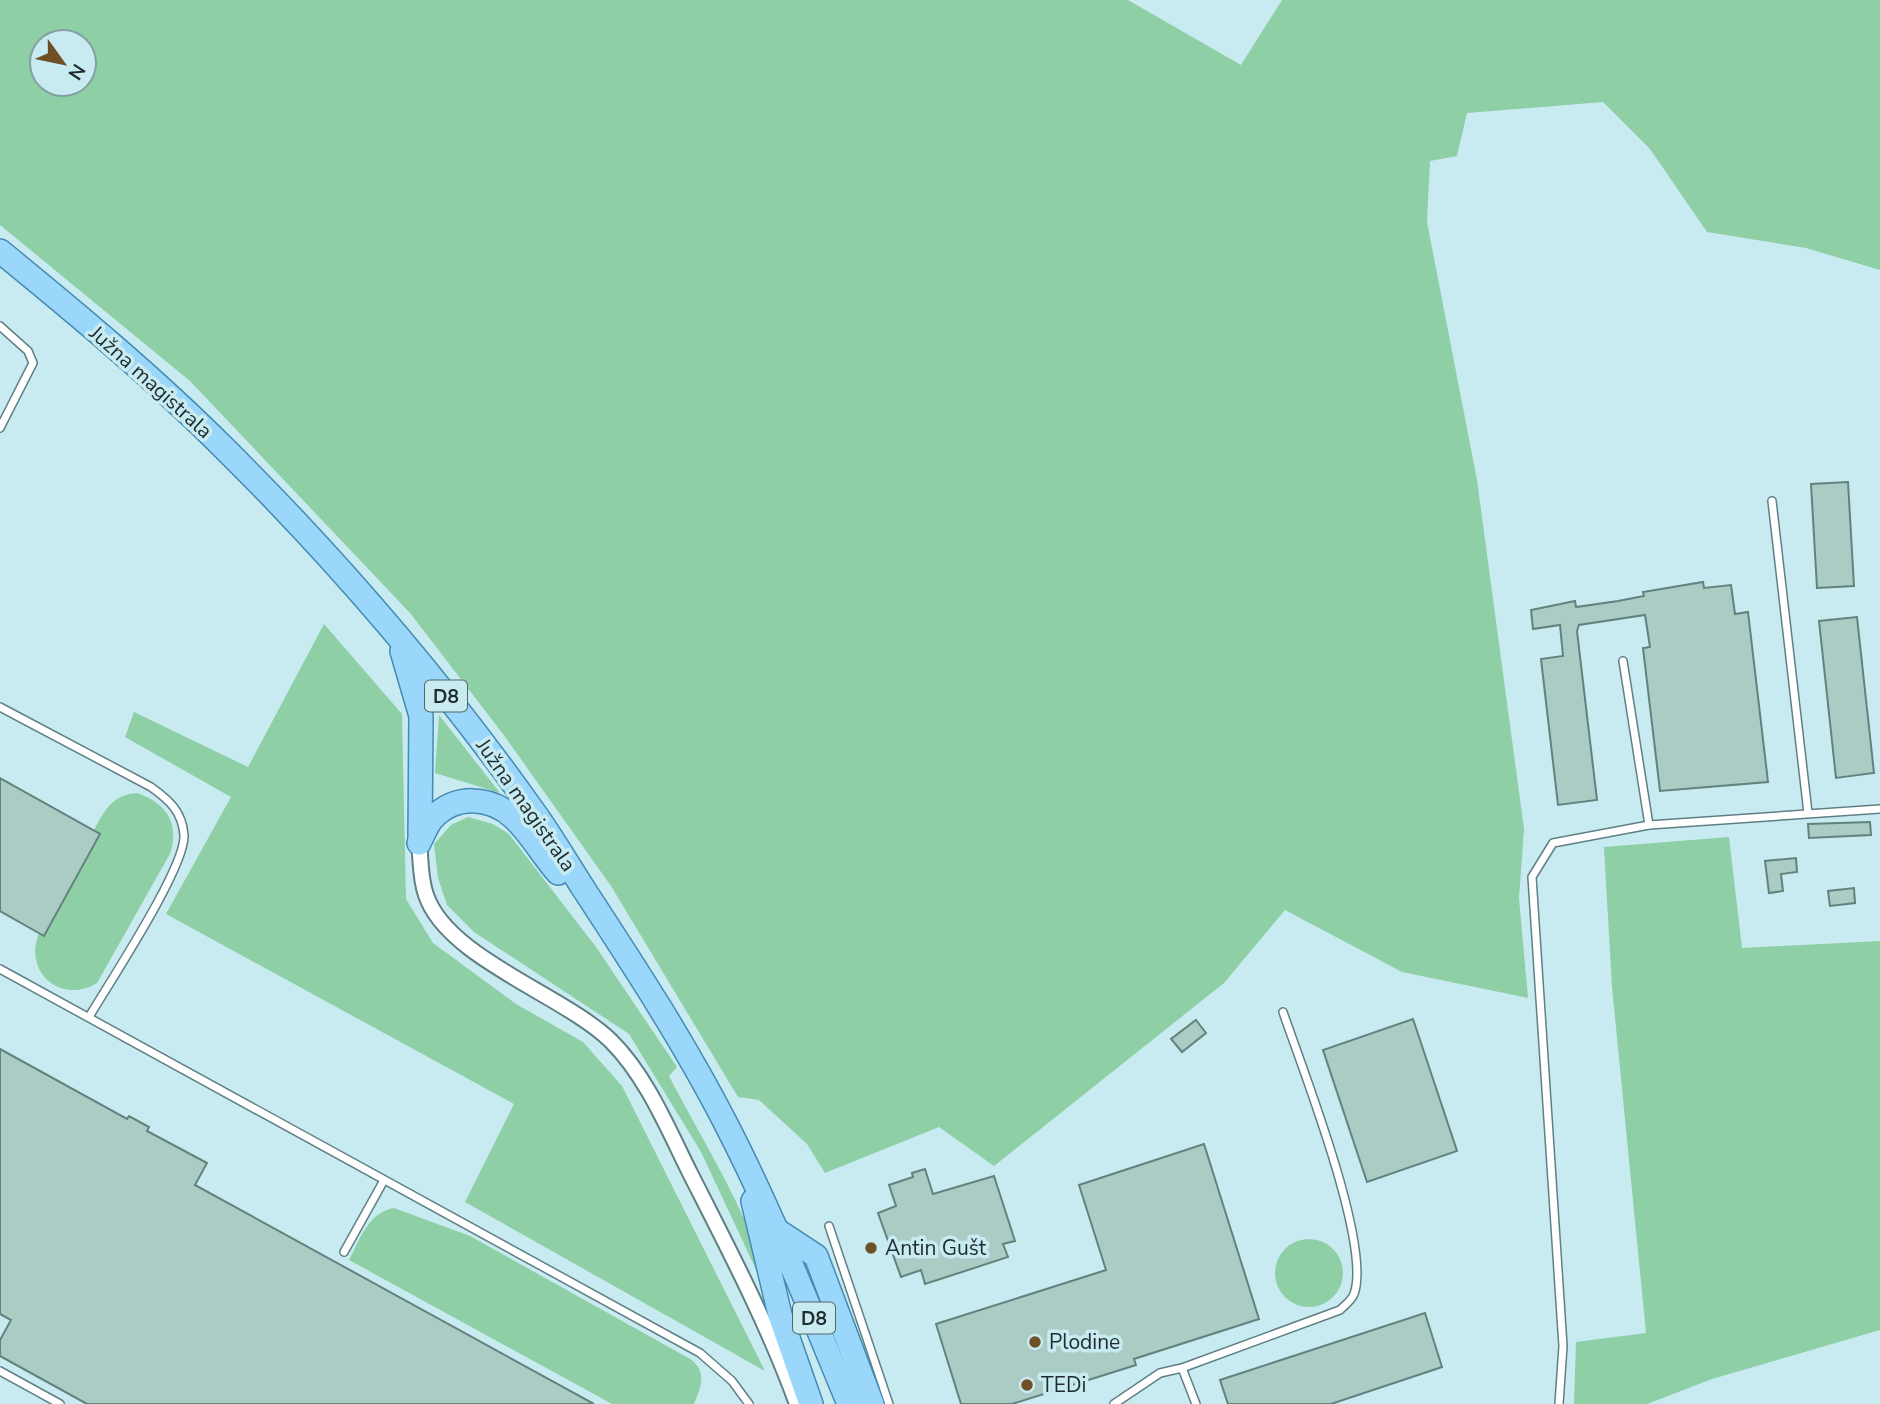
<svg xmlns="http://www.w3.org/2000/svg" width="1880" height="1404" viewBox="0 0 1880 1404" font-family="'Nunito Sans',sans-serif">
<rect width="100%" height="100%" fill="#c8ebf1"/>
<g fill="#8fcfa5" fill-rule="evenodd">
<path d="M0 0H1128L1241 65 1282 0H1880V270L1806 248 1707 232 1650 149 1603 102 1467 113 1457 156 1430 161 1427 222 1477 480 1524 829 1519 898 1528 998 1402 972 1285 910 1224 983 994 1166 939 1127 825 1173 807 1144 759 1100 738 1097 611 886 503 734 410 613 190 381 0 225ZM42 42H84V84H42Z"/>
<polygon points="324,624 402,714 406,899 433,943 516,1004 583,1042 622,1086 765,1371 465,1202 514,1104 166,914 231,797 125,737 134,712 248,767"/>
<polygon points="439,715 500,793 435,773"/>
<path d="M137 793C166 803 179 822 171 852L97 983C61 1005 23 972 39 933L44 935 100 834 94 830C105 810 112 795 137 793Z"/>
<path d="M468 817 493 824 509 834 596 947 677 1067 669 1076C709 1153 758 1227 776 1312L701 1152 629 1034 474 932 447 905 438 878 434 844 451 825Z"/>
<polygon points="1729,837 1742,948 1880,941 1880,1330 1712,1379 1647,1404 1574,1404 1576,1342 1646,1333 1612,987 1604,847"/>
<path d="M394 1208 470 1236 692 1360C707 1374 701 1386 694 1404H612L349 1260C360 1239 369 1212 394 1208Z"/>
<circle cx="1309" cy="1273" r="34"/>
</g>
<g fill="#aaccc5" stroke="#63827d" stroke-width="2">
<polygon points="1848,482 1854,586 1817,588 1811,484"/>
<polygon points="1703,582 1704,588 1731,585 1735,614 1748,612 1768,782 1660,791 1643,648 1650,647 1645,615 1579,625 1577,631 1597,800 1558,805 1541,659 1563,656 1560,625 1533,629 1531,610 1575,601 1576,607 1618,601 1644,596 1643,592"/>
<polygon points="1857,617 1874,773 1836,778 1819,621"/>
<polygon points="0,778 100,834 44,936 0,911"/>
<polygon points="1870,822 1871,835 1809,838 1808,824"/>
<polygon points="1796,858 1797,872 1781,874 1783,891 1769,893 1765,861"/>
<polygon points="1854,888 1855,903 1830,906 1828,891"/>
<polygon points="1413,1019 1457,1151 1367,1182 1323,1050"/>
<polygon points="1196,1020 1206,1033 1182,1052 1171,1039"/>
<polygon points="0,1049 127,1119 129,1116 149,1127 147,1131 207,1163 195,1185 594,1404 87,1404 0,1356 0,1340 11,1320 0,1314"/>
<polygon points="1204,1144 1259,1319 1134,1359 1136,1365 1012,1404 961,1404 936,1324 1106,1270 1079,1185"/>
<polygon points="925,1169 933,1194 994,1176 1015,1241 1003,1244 1008,1257 925,1284 921,1270 901,1277 878,1213 896,1206 889,1185 913,1177 912,1173"/>
<polygon points="1425,1313 1442,1367 1331,1404 1228,1404 1220,1380"/>
</g>
<g fill="none" stroke-linecap="round" stroke-linejoin="round">
<defs>
<g id="lane">
<polyline points="0,326 28,351 33,363 0,428"/>
<polyline points="1772,501 1808,813"/>
<polyline points="1623,661 1649,825"/>
<path d="M0 707 151 787C169 800 182 811 184 835 186 867 109 983 89 1017"/>
<polyline points="0,969 700,1353 732,1381 749,1404"/>
<polyline points="829,1226 889,1404"/>
<polyline points="344,1252 383,1182"/>
<polyline points="1182,1368 1196,1404"/>
<polyline points="0,1371 60,1404"/>
<path d="M1114 1404 1160 1373 1182 1368 1340 1310C1345 1305 1352 1300 1354 1294 1372 1245 1302 1068 1283 1012"/>
<polyline points="1559,1404 1563,1346 1532,877 1553,843 1649,825 1880,809"/>
</g>
<path id="street" d="M419 843C421 860 420 879 426 895 447 958 564 995 611 1041 647 1077 668 1129 690 1173 728 1248 768 1324 797 1404"/>
<g id="primary">
<path d="M0 251C77 314 154 378 224 448 336 559 440 680 531 808 551 835 568 865 587 894 636 969 685 1044 726 1124 773 1215 810 1310 849 1404"/>
<polyline points="402,651 421,716 420,838"/>
<path d="M419 843C423 835 427 825 432 819 455 794 490 796 514 818 531 834 543 856 558 873"/>
<polyline points="753,1201 780,1315 811,1404"/>
<polyline points="778,1231 816,1256 872,1404"/>
</g>
</defs>
<use href="#lane" stroke="#607f85" stroke-width="10"/>
<use href="#street" stroke="#607f85" stroke-width="18"/>
<use href="#primary" stroke="#448ab2" stroke-width="26"/>
<use href="#lane" stroke="#fff" stroke-width="7"/>
<use href="#street" stroke="#fff" stroke-width="14"/>
<use href="#primary" stroke="#9bd7fb" stroke-width="23"/>
</g>
<g fill="#6f4f25" stroke="#c8ebf1" stroke-width="2.5">
<circle cx="871" cy="1248" r="7"/>
<circle cx="1035" cy="1342" r="7"/>
<circle cx="1027" cy="1385" r="7"/>
</g>
<g text-anchor="middle" stroke-width="7" stroke-linejoin="round" paint-order="stroke">
<g fill="#c8ebf1" stroke="#526569" stroke-width="2">
<rect x="425" y="680.5" width="42" height="31" rx="5"/>
<rect x="793" y="1302.5" width="42" height="31" rx="5"/>
</g>
<g font-size="19" font-weight="bold" fill="#1f2c2f">
<text x="446" y="703">D8</text>
<text x="814" y="1325">D8</text>
</g>
<g font-size="21" fill="#1f2c2f" stroke="#c8ebf1">
<text transform="translate(151 382) rotate(42)" y="7">Južna magistrala</text>
<text transform="translate(526 805) rotate(55)" y="7">Južna magistrala</text>
</g>
<g font-size="21" fill="#1f2c2f" stroke="#c8ebf1" text-anchor="start">
<text x="885" y="1255">Antin Gušt</text>
<text x="1049" y="1349">Plodine</text>
<text x="1041" y="1392">TEDi</text>
</g>
</g>
<g transform="translate(63 63) rotate(123)"><circle r="33" fill="#c8ebf1" stroke="#849fa3" stroke-width="2"/>
<path d="M0-5L12 26L0 18L-12 26Z" fill="#6f4f25"/>
<text y="-10" font-size="19" font-weight="bold" text-anchor="middle" fill="#1f2c2f">N</text>
</g>
</svg>
